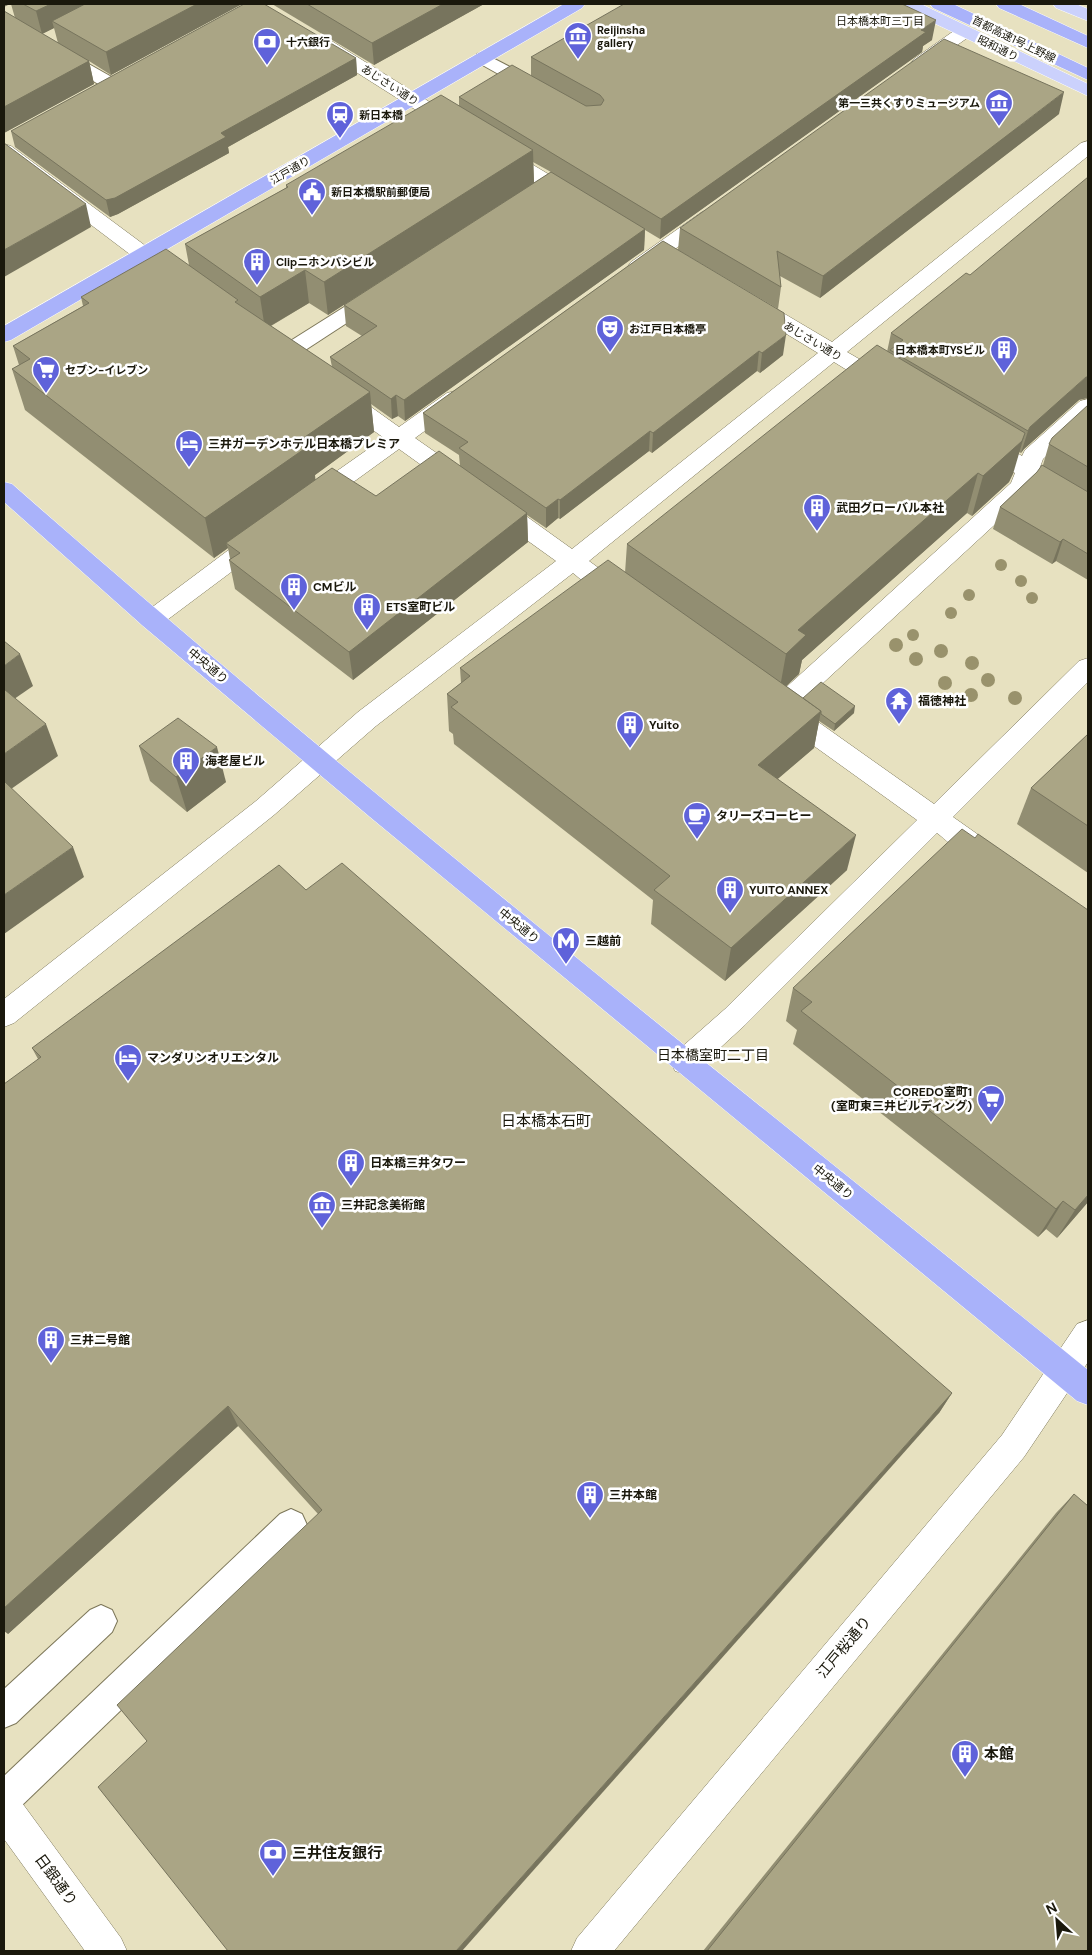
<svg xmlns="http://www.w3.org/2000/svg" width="1092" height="1955" viewBox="0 0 1092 1955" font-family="'DM Sans','Noto Sans JP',sans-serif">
<rect width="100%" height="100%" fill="#e7e1c0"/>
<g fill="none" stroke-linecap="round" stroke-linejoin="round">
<defs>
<g id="lane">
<polygon points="4,16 117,80 120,84 117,88 105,88 4,28"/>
<polygon points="483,53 541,83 544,87 541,91 529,91 477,62 474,58 477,54"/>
<polygon points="375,290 382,292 385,296 382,300 290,360 283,362 276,360 273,355 276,350 368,292"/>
<polygon points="291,1509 302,1514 307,1525 302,1536 16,1811 4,1816 4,1776 280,1514"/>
<polygon points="101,1605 112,1610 117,1621 112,1632 16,1723 4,1728 4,1689 90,1610"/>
</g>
<g id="street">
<polygon points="964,27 970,28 973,32 970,36 926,67 914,67 911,63 914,59 958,28"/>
<polygon points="324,39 330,40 460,121 462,125 460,129 446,129 318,48 315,44 318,40"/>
<path d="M1088 141V156L847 352 892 378 895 383 892 388 884 390 876 388 834 362 589 561 629 590 633 596 629 602C610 608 588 585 573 573L376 726 274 815 14 1023 4 1027V999L256 801 358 712 556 561 489 513 486 507 489 501 497 499 505 501 572 549 818 353 747 310 744 305 747 300 754 298 761 300 832 342 1081 143Z"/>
<polygon points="4,144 11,146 174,267 177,272 174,277 167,278 160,277 4,159"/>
<polygon points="501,148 508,150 580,193 583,197 580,201 566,201 494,158 491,154 494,150"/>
<polygon points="709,210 716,212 719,216 716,220 645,270 638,272 631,270 628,266 631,262 702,212"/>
<polygon points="342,390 350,392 399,427 447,393 455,391 463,393 466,398 463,403 415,438 468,475 471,481 468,487 460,489 452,487 399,449 323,504 315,506 307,504 304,498 307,492 384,438 334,402 331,397 334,392"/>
<path d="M1088 399V418L1043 459 1040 467 1088 496V514L1080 512 1034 484 1029 493 797 707 934 804 1079 661 1088 658V682L953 817 997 848 1001 856 997 864C976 871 953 845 937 833L745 1025 695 1071 685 1074 675 1071 671 1062 675 1053 725 1009 917 820 771 715 768 708 771 701 1011 483 1015 473 975 448 972 443 975 438C992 433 1008 448 1022 456L1025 450 1080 401Z"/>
<polygon points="258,532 266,534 270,540 266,546 159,626 151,629 143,626 139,620 143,614 250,534"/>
<polygon points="1088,1320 1088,1362 1024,1457 614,1951 571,1951 577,1938 1002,1435 1077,1324"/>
<polygon points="4,1791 17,1796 121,1938 127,1951 85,1951 4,1839"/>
</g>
<g id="primary">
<polygon points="899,4 921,4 1088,84 1088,96 902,8"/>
<polygon points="1053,4 1076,4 1088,9 1088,21 1056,8"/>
</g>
<g id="highway">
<polygon points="564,4 585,4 582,8 11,340 4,342 4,326"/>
<polygon points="930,4 953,4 1088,68 1088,80 933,8"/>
<polygon points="996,4 1019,4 1088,36 1088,48 999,8"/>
<path d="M4 482 12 484C361 791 727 1078 1088 1370V1405L1077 1401 370 817 143 626 4 502Z"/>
</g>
</defs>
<use href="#lane" stroke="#7c7658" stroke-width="2"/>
<use href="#street" stroke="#7c7658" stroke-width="1"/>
<use href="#primary" stroke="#fff" stroke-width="1"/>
<use href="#highway" stroke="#fff" stroke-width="1"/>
<use href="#lane" fill="#fff" fill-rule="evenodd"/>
<use href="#street" fill="#fff" fill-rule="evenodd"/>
<use href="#primary" fill="#cbd1fc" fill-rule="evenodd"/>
<use href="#highway" fill="#a9b2fa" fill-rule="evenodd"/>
</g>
<g fill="#99926c">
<circle cx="1001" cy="565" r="6"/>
<circle cx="1021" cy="581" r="6"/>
<circle cx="969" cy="595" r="6"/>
<circle cx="1032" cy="598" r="6"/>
<circle cx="951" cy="613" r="6"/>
<circle cx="913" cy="635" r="6"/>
<circle cx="896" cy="645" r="7"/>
<circle cx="941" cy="651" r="7"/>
<circle cx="916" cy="659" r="7"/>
<circle cx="972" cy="663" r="7"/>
<circle cx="988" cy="680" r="7"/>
<circle cx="945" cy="683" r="7"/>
<circle cx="971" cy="695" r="7"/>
<circle cx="1015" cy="698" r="7"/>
</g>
<g fill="#928e72" fill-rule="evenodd">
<path d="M11 4H242L111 75 89 61 94 84 4 133V11L15 18ZM54 28 58 43 42 34Z"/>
<polygon points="272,4 484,4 374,65"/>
<path d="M932 40 923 46 922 52 660 239 645 230 644 250 405 421 398 416 392 419 371 404 374 432 315 475V480L376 496 460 466 459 455 425 433 423 413 663 241 783 355 760 373 757 371 652 453 649 451 560 519 558 518 546 528 527 515 528 542 353 680 235 589 229 560 230 559 228 548 214 558 25 410 12 369 19 365 13 346 83 306 81 297 189 265 185 244 286 188V185L459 105V97L531 76V57ZM533 162 551 172 344 305 346 326 362 336 330 357 332 367 271 326 309 303 328 315 534 183Z"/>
<polygon points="356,58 357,75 228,147 229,153 118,214 110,217 15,147 11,131"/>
<polygon points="1059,114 820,298 780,276 781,287 778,309 678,250 680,228"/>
<polygon points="891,333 1079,400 1024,449 1021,453 1019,452 1009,482 972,516 967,513 802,660 799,674 786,686 803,698 854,713 834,731 819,721 814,748 777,779 847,870 725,981 651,924 653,900 454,744 453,734 449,731 447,694 461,683 460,668 625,573 627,544 887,352"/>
<polygon points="1088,405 1088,580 1056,561 1052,564 993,529 1000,507 1037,472 1043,465 1049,444"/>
<polygon points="1088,734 1088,873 1017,824 1031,788"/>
<polygon points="139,746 226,782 187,812 150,781"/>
<polygon points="975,838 1088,1202 1057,1238 1046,1229 1038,1237 793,1044 797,1030 786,1021 793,988"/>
<polygon points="306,890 952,1393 939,1413 147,1741 318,1514 238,1426 8,1634 38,1059 32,1048"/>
<polygon points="1074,1494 1088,1951 703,1951 1056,1513"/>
</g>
<g fill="#77745d">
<polygon points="4,4 10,4 4,7"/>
<polygon points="51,4 100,4 52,21 54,28 42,34 36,11"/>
<polygon points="197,4 242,4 111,75 106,52"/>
<polygon points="443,4 484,4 374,65 372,43"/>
<polygon points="936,20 932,40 923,46 922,52 660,239 661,219 921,30"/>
<polygon points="356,58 357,75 228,147 229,153 118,214 110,217 106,200 221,133"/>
<polygon points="89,61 94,84 4,133 4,107"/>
<polygon points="1064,92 1059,114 820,298 823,276"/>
<polygon points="533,150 534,183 328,315 324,282"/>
<polygon points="86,204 91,227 4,277 4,250"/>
<polygon points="645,229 644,250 405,421 404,400"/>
<polygon points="305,270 309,303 265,329 260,297"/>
<polygon points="786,335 783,355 760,373 762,353"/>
<polygon points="759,351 757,371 652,453 653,433"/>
<polygon points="1086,377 1088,377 1088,398 1079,400 1024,449 1021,453 1028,431 1030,427"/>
<polygon points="370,392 374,432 315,475 316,485 226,543 228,548 214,558 205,518 302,439"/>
<polygon points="396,395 398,416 392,419 391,399"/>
<polygon points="650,431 649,451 560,519 560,500"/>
<polygon points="1025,433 1013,474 1009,482 972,516 983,476"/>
<polygon points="978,473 967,513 802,660 799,674 779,693 786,654 798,630"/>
<polygon points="558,499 558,518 546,528 546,508"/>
<polygon points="527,513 528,542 353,680 349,652"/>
<polygon points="1063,539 1056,561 1052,564 1060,542"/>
<polygon points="20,654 33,686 4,706 4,666"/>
<polygon points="855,706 854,713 834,731 835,724"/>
<polygon points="821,711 814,748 751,802 758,765"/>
<polygon points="46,724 58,756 4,794 4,754"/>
<polygon points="217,747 226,782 187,812 176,777"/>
<polygon points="856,835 847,870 725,981 731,948"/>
<polygon points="73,847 84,877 4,934 4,895"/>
<polygon points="1088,1195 1088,1202 1057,1238 1075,1210"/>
<polygon points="1063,1201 1046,1229 1038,1237 1056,1209"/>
<polygon points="952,1393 939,1413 462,1951 456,1951"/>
<polygon points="228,1406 238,1426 8,1634 4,1631 4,1608"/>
</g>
<g fill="#aaa585" stroke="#77745d">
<polygon points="23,4 51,4 36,11"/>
<polygon points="85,4 197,4 106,52 52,21"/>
<polygon points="244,4 264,4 356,58 221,133 226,137 115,198 106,200 11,131"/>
<polygon points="307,4 443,4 372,43"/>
<polygon points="624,4 902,4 936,20 921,30 926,32 661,219 459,97 512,65 586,106 601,105 604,100 600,95 531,57"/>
<polygon points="4,11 89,61 4,107"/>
<polygon points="944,39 1064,92 823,276 777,251 781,287 680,228"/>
<polygon points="441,95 533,150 324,282 305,270 260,297 185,244 288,187 286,185"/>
<polygon points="4,143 86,204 4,250"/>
<polygon points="551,172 645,229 404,400 396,395 391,399 330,357 377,326 344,305"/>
<polygon points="1088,177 1088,377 1086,377 1030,427 1028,431 890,350 903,340 891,333 966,273 970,275"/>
<polygon points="663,241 784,313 786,335 762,353 759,351 653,433 650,431 560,500 558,499 546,508 459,448 468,442 423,413"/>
<polygon points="166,249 238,300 235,302 370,392 302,439 310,445 205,518 12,369 30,359 13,346 89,303 81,297"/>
<polygon points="877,345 1025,433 1022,441 983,476 978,473 798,630 806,635 786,654 627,544"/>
<polygon points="1088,405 1088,467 1049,444 1052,438"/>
<polygon points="439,451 527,513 349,652 229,560 240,553 226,543 332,468 376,496"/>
<polygon points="1042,465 1088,492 1088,554 1063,539 1060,542 1000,507 1037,472"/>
<polygon points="608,560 821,711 758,765 856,835 731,948 654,890 670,876 451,707 458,702 447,694 470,676 460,668"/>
<polygon points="4,641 20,654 4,666"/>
<polygon points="821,682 855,706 835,724 821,714 821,711 803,698"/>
<polygon points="4,689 46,724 4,754"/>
<polygon points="178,718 217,747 176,777 139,746"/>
<polygon points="1088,734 1088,826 1031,788"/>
<polygon points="4,781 73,847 4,895"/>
<polygon points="962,829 975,838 978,834 1088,910 1088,1195 1075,1210 1063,1201 1056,1209 801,1011 812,1002 793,988"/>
<polygon points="342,863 952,1393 456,1951 228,1951 98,1787 147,1741 117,1705 322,1510 228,1406 4,1608 4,1084 41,1057 32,1048 279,865 306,890"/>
<polygon points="1074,1494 1088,1506 1088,1951 707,1951"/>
</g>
<defs>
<symbol id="museum-pin" viewBox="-11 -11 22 30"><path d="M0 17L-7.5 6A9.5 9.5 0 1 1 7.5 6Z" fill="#5f62da" stroke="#fff"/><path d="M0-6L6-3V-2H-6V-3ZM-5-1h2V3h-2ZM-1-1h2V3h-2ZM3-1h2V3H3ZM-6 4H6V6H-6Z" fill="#fff"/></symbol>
<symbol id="bank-pin" viewBox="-11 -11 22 30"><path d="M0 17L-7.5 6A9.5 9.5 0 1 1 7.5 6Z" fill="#5f62da" stroke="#fff"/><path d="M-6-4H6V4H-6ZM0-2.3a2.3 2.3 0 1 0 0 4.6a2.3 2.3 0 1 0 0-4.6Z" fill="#fff"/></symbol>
<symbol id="station-pin" viewBox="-11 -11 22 30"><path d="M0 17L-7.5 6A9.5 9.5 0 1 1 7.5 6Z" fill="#5f62da" stroke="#fff"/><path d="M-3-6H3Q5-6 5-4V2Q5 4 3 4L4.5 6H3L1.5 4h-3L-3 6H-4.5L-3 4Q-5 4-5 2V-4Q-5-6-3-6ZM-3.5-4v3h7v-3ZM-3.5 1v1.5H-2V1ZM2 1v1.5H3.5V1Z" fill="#fff"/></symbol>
<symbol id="civic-pin" viewBox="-11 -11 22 30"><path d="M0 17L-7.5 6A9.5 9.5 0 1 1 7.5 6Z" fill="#5f62da" stroke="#fff"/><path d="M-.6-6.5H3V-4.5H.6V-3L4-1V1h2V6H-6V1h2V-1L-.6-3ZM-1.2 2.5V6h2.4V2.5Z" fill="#fff"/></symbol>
<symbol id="building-pin" viewBox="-11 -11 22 30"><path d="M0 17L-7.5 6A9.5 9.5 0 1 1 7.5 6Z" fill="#5f62da" stroke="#fff"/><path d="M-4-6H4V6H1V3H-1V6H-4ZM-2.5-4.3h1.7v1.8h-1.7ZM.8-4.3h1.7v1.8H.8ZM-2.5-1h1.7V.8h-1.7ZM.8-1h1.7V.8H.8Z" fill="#fff"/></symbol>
<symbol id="theatre-pin" viewBox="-11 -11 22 30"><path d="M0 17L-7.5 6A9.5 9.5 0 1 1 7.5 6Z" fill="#5f62da" stroke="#fff"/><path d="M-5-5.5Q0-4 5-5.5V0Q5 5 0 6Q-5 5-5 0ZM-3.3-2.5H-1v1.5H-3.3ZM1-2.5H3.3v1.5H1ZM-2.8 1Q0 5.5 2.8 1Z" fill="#fff"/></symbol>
<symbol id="supermarket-pin" viewBox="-11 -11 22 30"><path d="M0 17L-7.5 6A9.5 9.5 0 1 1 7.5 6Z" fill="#5f62da" stroke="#fff"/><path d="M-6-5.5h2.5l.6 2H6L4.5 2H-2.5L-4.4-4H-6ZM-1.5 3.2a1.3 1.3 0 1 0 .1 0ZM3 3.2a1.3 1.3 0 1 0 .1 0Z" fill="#fff"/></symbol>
<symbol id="hotel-pin" viewBox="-11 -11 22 30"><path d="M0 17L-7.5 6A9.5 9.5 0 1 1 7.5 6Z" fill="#5f62da" stroke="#fff"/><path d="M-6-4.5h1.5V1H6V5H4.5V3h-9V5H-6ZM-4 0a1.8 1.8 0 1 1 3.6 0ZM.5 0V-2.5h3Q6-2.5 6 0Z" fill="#fff"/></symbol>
<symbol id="temple-pin" viewBox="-11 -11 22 30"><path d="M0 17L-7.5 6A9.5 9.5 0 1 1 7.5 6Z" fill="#5f62da" stroke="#fff"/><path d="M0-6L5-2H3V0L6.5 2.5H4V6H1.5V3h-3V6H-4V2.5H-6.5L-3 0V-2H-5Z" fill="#fff"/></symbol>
<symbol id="cafe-pin" viewBox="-11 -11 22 30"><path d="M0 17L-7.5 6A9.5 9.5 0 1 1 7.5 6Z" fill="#5f62da" stroke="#fff"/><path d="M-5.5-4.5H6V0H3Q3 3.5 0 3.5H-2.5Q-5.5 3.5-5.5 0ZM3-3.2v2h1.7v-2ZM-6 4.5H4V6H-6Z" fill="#fff"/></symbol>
<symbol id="metro-pin" viewBox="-11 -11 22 30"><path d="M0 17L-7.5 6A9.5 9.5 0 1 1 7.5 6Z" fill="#5f62da" stroke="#fff"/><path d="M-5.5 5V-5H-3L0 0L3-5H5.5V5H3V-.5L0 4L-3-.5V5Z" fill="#fff"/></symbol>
</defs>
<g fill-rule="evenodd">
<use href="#museum-pin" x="562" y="20" width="32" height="43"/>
<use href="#bank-pin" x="251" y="26" width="32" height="43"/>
<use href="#museum-pin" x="983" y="87" width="32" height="43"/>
<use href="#station-pin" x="324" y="99" width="32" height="43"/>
<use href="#civic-pin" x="296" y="176" width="32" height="43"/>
<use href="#building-pin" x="241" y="246" width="32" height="43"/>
<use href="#theatre-pin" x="594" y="313" width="32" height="43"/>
<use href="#building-pin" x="988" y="334" width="32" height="43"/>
<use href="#supermarket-pin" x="30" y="354" width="32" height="43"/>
<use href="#hotel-pin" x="173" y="428" width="32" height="43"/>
<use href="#building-pin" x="801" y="492" width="32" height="43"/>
<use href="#building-pin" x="278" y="571" width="32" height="43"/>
<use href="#building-pin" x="351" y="591" width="32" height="43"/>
<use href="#temple-pin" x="883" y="685" width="32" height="43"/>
<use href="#building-pin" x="614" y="709" width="32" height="43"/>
<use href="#building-pin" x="170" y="745" width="32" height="43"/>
<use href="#cafe-pin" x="681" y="800" width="32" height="43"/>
<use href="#building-pin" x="714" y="874" width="32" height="43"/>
<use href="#metro-pin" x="550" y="925" width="32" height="43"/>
<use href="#hotel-pin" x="112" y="1042" width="32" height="43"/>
<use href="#supermarket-pin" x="975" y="1083" width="32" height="43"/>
<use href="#building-pin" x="335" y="1147" width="32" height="43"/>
<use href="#museum-pin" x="306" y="1189" width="32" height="43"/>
<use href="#building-pin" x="35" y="1324" width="32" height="43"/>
<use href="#building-pin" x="574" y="1479" width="32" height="43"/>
<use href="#building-pin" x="949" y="1738" width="32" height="43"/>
<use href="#bank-pin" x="257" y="1837" width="32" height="43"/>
</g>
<g text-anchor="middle" stroke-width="5" stroke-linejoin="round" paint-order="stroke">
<g font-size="11" fill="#1a180c" stroke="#fff">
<text x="880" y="25">日本橋本町三丁目</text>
</g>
<g font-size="11" font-weight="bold" fill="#1a180c" stroke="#fff" text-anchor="start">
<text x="597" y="34">Reijinsha<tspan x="597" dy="13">gallery</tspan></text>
<text x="286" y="46">十六銀行</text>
<text x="980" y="107" text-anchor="end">第一三共くすりミュージアム</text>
<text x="359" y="119">新日本橋</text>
<text x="331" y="196">新日本橋駅前郵便局</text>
<text x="276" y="266">Clipニホンバシビル</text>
<text x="629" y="333">お江戸日本橋亭</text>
<text x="985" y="354" text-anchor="end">日本橋本町YSビル</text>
<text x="65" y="374">セブン-イレブン</text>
</g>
<g font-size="11" fill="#1a180c" stroke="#fff">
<text transform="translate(1014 39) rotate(26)" y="4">首都高速1号上野線</text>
<text transform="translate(998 48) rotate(26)" y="4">昭和通り</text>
<text transform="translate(390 85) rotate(33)" y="4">あじさい通り</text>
<text transform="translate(290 170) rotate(-30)" y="4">江戸通り</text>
<text transform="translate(813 341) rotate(31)" y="4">あじさい通り</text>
</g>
<g font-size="12" font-weight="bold" fill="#1a180c" stroke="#fff" text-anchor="start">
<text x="208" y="448">三井ガーデンホテル日本橋プレミア</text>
<text x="836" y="512">武田グローバル本社</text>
<text x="313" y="591">CMビル</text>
<text x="386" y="611">ETS室町ビル</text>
<text x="918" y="705">福徳神社</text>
<text x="649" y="729">Yuito</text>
<text x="205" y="765">海老屋ビル</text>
<text x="716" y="820">タリーズコーヒー</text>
<text x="749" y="894">YUITO ANNEX</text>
<text x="585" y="945">三越前</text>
<text x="147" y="1062">マンダリンオリエンタル</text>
<text x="972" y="1096" text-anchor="end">COREDO室町1<tspan x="972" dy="14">(室町東三井ビルディング)</tspan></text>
<text x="370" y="1167">日本橋三井タワー</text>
<text x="341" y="1209">三井記念美術館</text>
<text x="70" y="1344">三井二号館</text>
<text x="609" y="1499">三井本館</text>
</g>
<g font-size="12" fill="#1a180c" stroke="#fff">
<text transform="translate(208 666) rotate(40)" y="4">中央通り</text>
<text transform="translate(519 926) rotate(39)" y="4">中央通り</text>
<text transform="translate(833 1182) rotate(39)" y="4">中央通り</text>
</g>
<g font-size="14" fill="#1a180c" stroke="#fff">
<text x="713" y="1060">日本橋室町二丁目</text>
</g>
<g font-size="15" fill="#1a180c" stroke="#fff">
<text x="546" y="1126">日本橋本石町</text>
</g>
<g font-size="15" fill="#1a180c" stroke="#fff">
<text transform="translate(844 1647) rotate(-50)" y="5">江戸桜通り</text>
<text transform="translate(56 1880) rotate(54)" y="5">日銀通り</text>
</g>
<g font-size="15" font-weight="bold" fill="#1a180c" stroke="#fff" text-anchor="start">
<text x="984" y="1759">本館</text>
<text x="292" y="1858">三井住友銀行</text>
</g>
</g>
<rect width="1092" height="1955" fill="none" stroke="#1a180c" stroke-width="10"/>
<g transform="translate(1057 1920) rotate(334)" stroke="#ffffff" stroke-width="4" paint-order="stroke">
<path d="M0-4L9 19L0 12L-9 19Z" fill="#1a180c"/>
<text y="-8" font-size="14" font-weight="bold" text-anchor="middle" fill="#1a180c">N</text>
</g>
</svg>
